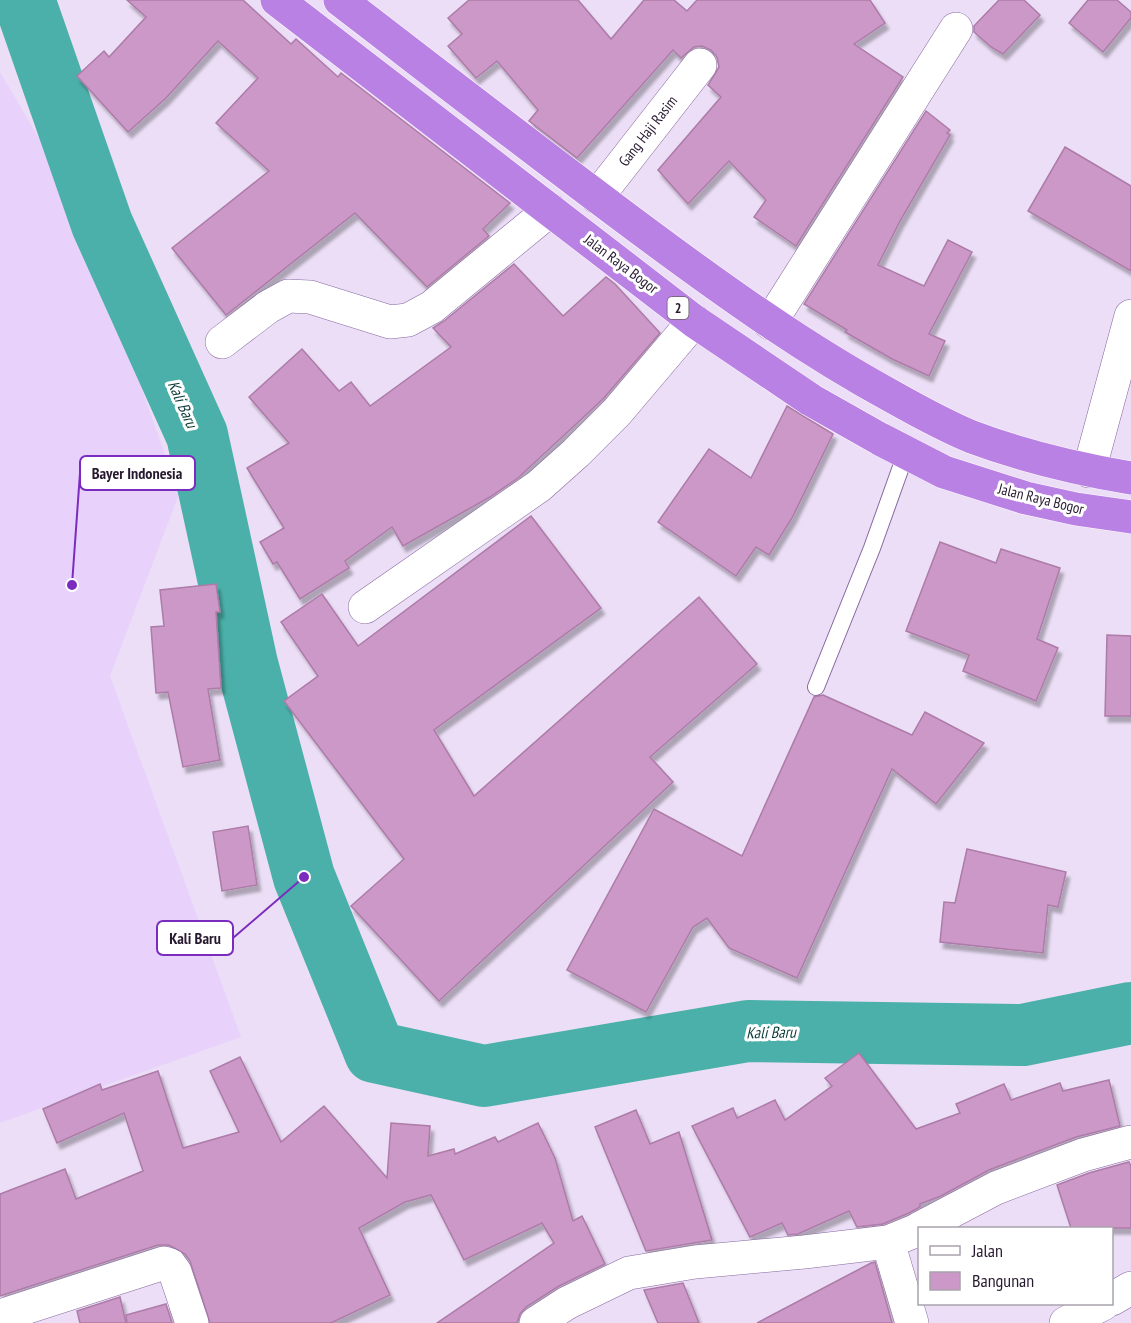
<svg xmlns="http://www.w3.org/2000/svg" width="1131" height="1323" viewBox="0 0 1131 1323" font-family="'PT Sans Narrow',sans-serif">
<defs>
<filter id="shadow"><feDropShadow dx="3.5" dy="6" stdDeviation="1.5" flood-color="#0004"/></filter>
</defs>
<rect width="100%" height="100%" fill="#ebdef6"/>
<polygon fill="#e8d2fb" points="0,72 74,198 179,494 110,676 241,1037 0,1123"/>
<g fill="none" stroke-linecap="round" stroke-linejoin="round">
<polyline stroke="#4ab0a9" stroke-width="62" points="24,0 102,224 197,435 247,664 304,877 375,1052 484,1076 748,1031 1023,1035 1131,1013"/>
</g>
<g fill="#cc98c7" stroke="#ad7ba8" stroke-width="1.5" filter="url(#shadow)">
<polygon points="127,0 243,0 291,44 296,39 338,77 341,73 510,203 483,229 489,236 427,287 355,213 226,315 172,248 269,171 216,123 258,78 218,41 166,98 128,132 77,76 104,51 109,57 146,17"/>
<polygon points="469,0 578,0 611,39 644,0 674,0 687,11 697,0 870,0 885,23 854,44 903,77 796,246 754,217 766,200 729,161 688,204 658,170 721,97 708,85 719,67 717,57 711,50 702,46 694,47 681,58 673,50 577,158 529,121 538,110 497,61 476,78 448,46 462,34 448,18"/>
<polygon points="999,0 1024,0 1040,15 1003,54 991,47 974,32 974,26"/>
<polygon points="1088,0 1117,0 1131,12 1131,18 1103,52 1069,23"/>
<polygon points="926,111 950,130 947,133 950,135 900,221 878,265 924,286 948,240 972,252 929,334 945,341 929,376 892,359 845,332 847,330 804,304"/>
<polygon points="1065,147 1131,186 1131,271 1028,211"/>
<polygon points="514,264 563,316 606,277 615,284 660,333 603,399 518,478 490,497 403,546 392,527 345,561 349,568 300,599 277,562 273,564 260,542 284,528 247,468 289,443 249,397 302,349 339,391 351,382 370,406 451,347 433,328 444,321"/>
<polygon points="787,406 833,434 792,518 769,555 756,547 736,576 658,522 709,449 751,478"/>
<polygon points="531,516 601,608 434,730 474,796 699,597 757,664 650,757 673,782 439,1001 351,906 404,859 284,701 318,676 281,622 322,594 358,646"/>
<polygon points="940,542 996,563 1001,549 1060,568 1037,639 1058,648 1036,701 963,671 969,655 906,631"/>
<polygon points="216,584 220,612 216,612 221,688 208,689 220,760 183,767 168,692 156,693 151,627 164,626 160,590"/>
<polygon points="1107,635 1131,636 1131,716 1105,716"/>
<polygon points="823,695 912,735 925,712 984,743 936,804 892,769 797,978 729,948 707,918 693,927 646,1012 567,970 654,809 742,856 814,697"/>
<polygon points="248,826 257,885 222,891 213,832"/>
<polygon points="967,849 1066,872 1058,907 1048,905 1043,953 940,942 944,902 955,903"/>
<polygon points="859,1053 916,1129 960,1113 956,1104 1004,1084 1011,1100 1060,1083 1063,1091 1109,1080 1120,1126 1076,1137 989,1170 941,1196 920,1204 920,1207 909,1213 883,1224 857,1227 849,1211 798,1234 788,1235 782,1223 750,1237 692,1126 733,1108 737,1118 775,1100 785,1120 832,1086 825,1078"/>
<polygon points="240,1057 281,1142 324,1106 387,1178 391,1123 430,1126 428,1156 454,1149 455,1154 495,1137 498,1142 538,1123 555,1158 573,1221 582,1216 605,1264 559,1286 526,1307 520,1314 517,1323 437,1323 554,1243 542,1223 464,1260 431,1195 405,1202 359,1228 390,1295 331,1323 210,1323 190,1261 185,1254 169,1245 158,1245 0,1296 0,1194 65,1169 76,1199 143,1171 124,1113 57,1143 43,1109 100,1084 102,1090 158,1071 183,1148 239,1132 210,1071"/>
<polygon points="636,1110 650,1144 679,1132 712,1240 646,1251 595,1127"/>
<polygon points="1129,1162 1131,1166 1131,1228 1071,1228 1057,1185 1089,1173"/>
<polygon points="875,1262 892,1323 757,1323 871,1263"/>
<polygon points="683,1283 699,1323 658,1323 644,1290"/>
<polygon points="120,1297 126,1323 80,1323 77,1311"/>
<polygon points="166,1304 172,1323 127,1323 126,1315"/>
</g>
<g fill="none" stroke-linecap="round" stroke-linejoin="round">
<defs>
<polyline id="lane" points="816,687 872,548 906,453"/>
<g id="street">
<polyline points="597,197 700,65"/>
<polyline points="770,323 956,29"/>
<polyline points="222,342 268,307 288,296 310,297 390,322 408,320 432,307 550,210"/>
<polyline points="1089,471 1131,316"/>
<polyline points="365,607 539,486 576,453 617,412 694,321"/>
<polyline points="920,1228 996,1188 1083,1155 1131,1142"/>
<polyline points="888,1242 912,1323"/>
<polyline points="1112,1299 1131,1288"/>
<polyline points="0,1316 164,1263 170,1265 175,1272 192,1323"/>
<polyline points="536,1323 567,1303 629,1273 695,1262 804,1252 888,1242 920,1229"/>
<polyline points="1066,1323 1103,1304"/>
</g>
<g id="highway">
<polyline points="277,0 694,321 811,400 880,439 944,472 1026,498 1076,509 1131,517"/>
<path d="M340 0C439 76 538 153 639 228 721 289 803 348 893 397 918 411 945 426 972 437 1023 456 1077 469 1131 478"/>
</g>
</defs>
<use href="#lane" stroke="#88699f" stroke-width="18"/>
<use href="#street" stroke="#88699f" stroke-width="34"/>
<use href="#highway" stroke="#fff" stroke-width="34"/>
<use href="#lane" stroke="#fff" stroke-width="16"/>
<use href="#street" stroke="#fff" stroke-width="33"/>
<use href="#highway" stroke="#ba81e4" stroke-width="33"/>
</g>
<g text-anchor="middle" stroke-width="6" stroke-linejoin="round" paint-order="stroke">
<rect fill="#fff" stroke="#685f6e" stroke-width="1.5" x="667.5" y="297" width="21" height="22" rx="4.5"/>
<g font-size="14" font-weight="bold" fill="#271a30">
<text x="678" y="313">2</text>
</g>
<g font-size="15" fill="#271a30" stroke="#fff">
<text transform="translate(648 131) rotate(-52)" y="5">Gang Haji Rasim</text>
<text transform="translate(621 264) rotate(37)" y="5">Jalan Raya Bogor</text>
<text transform="translate(1041 499) rotate(14)" y="5">Jalan Raya Bogor</text>
</g>
<g font-size="16" font-style="italic" fill="#0d3d3a" stroke="#fff">
<text transform="translate(183 404) rotate(66)" y="6">Kali Baru</text>
<text transform="translate(771 1032) rotate(-1)" y="6">Kali Baru</text>
</g>
</g>
<path fill="none" stroke="#7b2cbf" stroke-width="2" d="M72 585L80 473M304 877L233 938"/>
<g fill="#7b2cbf" stroke="#fff" stroke-width="2">
<circle cx="72" cy="585" r="6"/>
<circle cx="304" cy="877" r="6"/>
</g>
<g fill="#fff" stroke="#7b2cbf" stroke-width="2">
<rect x="80" y="456" width="115" height="34" rx="6"/>
<rect x="157" y="921" width="76" height="34" rx="6"/>
</g>
<g font-size="16" text-anchor="middle" font-weight="bold" fill="#271a30">
<text x="137" y="479">Bayer Indonesia</text>
<text x="195" y="944">Kali Baru</text>
</g>
<rect x="918" y="1227" width="195" height="78" fill="#ffffff" stroke="#a9a3ac" stroke-width="1.5"/>
<rect x="930" y="1246" width="30" height="9" fill="#ffffff" stroke="#a9a3ac" stroke-width="1.5"/>
<text x="972" y="1257" font-size="18" fill="#271a30">Jalan</text>
<rect x="930" y="1272" width="30" height="18" fill="#cc98c7" stroke="#a9a3ac" stroke-width="1.5"/>
<text x="972" y="1287" font-size="18" fill="#271a30">Bangunan</text>
</svg>
